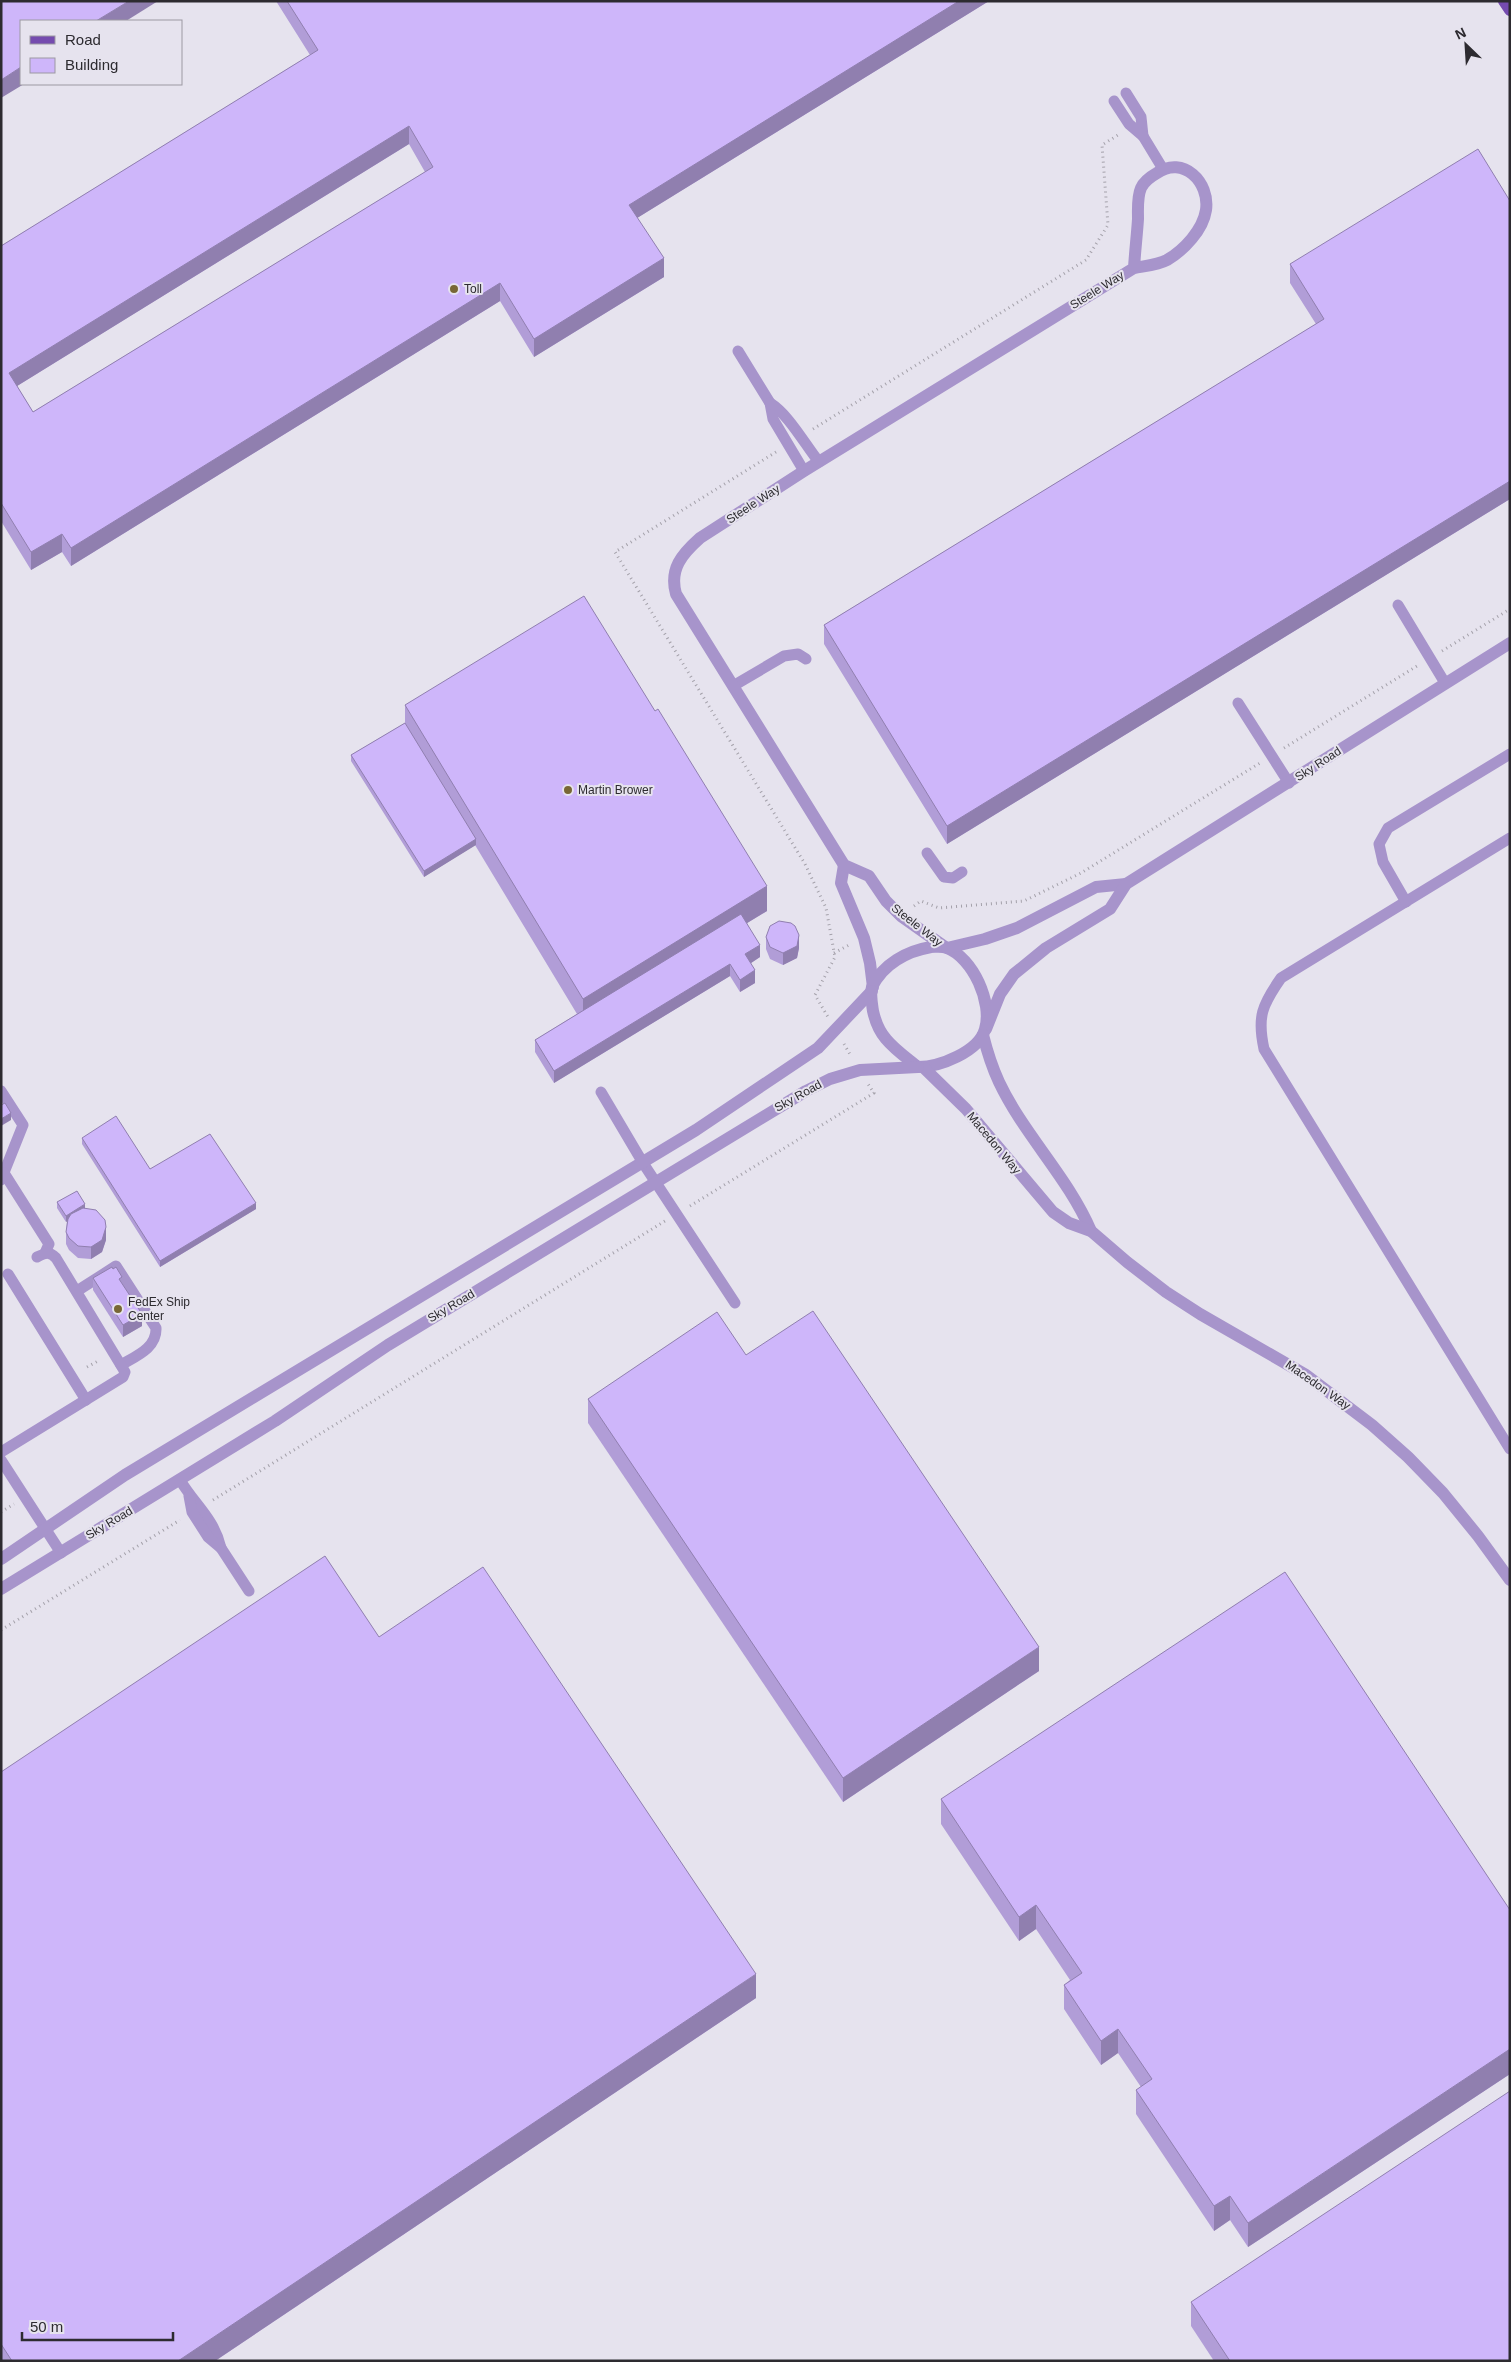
<svg xmlns="http://www.w3.org/2000/svg" width="1511" height="2362" viewBox="0 0 1511 2362" font-family="Arial,sans-serif">
<rect width="100%" height="100%" fill="#e6e3ee"/>
<g fill="none" stroke-linecap="round" stroke-linejoin="round">
<g stroke="#a4a1aa" stroke-width="3" stroke-dasharray="1 4" stroke-linecap="butt">
<polyline points="813,429 1086,260 1108,225 1102,145 1118,135"/>
<polyline points="776,452 615,552 805,864 826,908 835,957 815,995 828,1017"/>
<polyline points="1442,651 1510,609"/>
<polyline points="1284,748 1417,666"/>
<polyline points="914,906 921,901 939,908 1024,901 1081,873 1260,763"/>
<polyline points="834,953 849,945"/>
<polyline points="844,1044 851,1056"/>
<polyline points="690,1206 874,1093 868,1084"/>
<polyline points="87,1367 100,1360"/>
<polyline points="213,1500 665,1221"/>
<polyline points="1,1512 14,1504"/>
<polyline points="1,1630 180,1520"/>
</g>
<g stroke="#a794cb" stroke-width="11">
<polyline points="1126,93 1141,117 1143,136"/>
<polyline points="1114,101 1129,124 1143,136 1163,169"/>
<polyline points="738,351 770,403 773,419 804,471"/>
<path d="M770 403C789 415 804 443 819 462"/>
<polyline points="1398,605 1445,683"/>
<polyline points="733,686 784,656 798,654 806,659"/>
<polyline points="1238,703 1289,783"/>
<path d="M1510 838 1281 978C1262 1005 1257 1017 1264 1049L1510 1449"/>
<polyline points="927,853 944,877 953,878 962,872"/>
<polyline points="1406,902 1383,862 1379,844 1388,828 1510,754"/>
<polyline points="1,1091 23,1125 1,1180"/>
<polyline points="601,1092 643,1163 735,1303"/>
<polyline points="4,1173 49,1244 45,1253"/>
<polyline points="8,1274 86,1400"/>
<path d="M77 1291 116 1266 156 1328C157 1348 136 1356 121 1365"/>
<path d="M1 1452 123 1377 125 1372 56 1258C49 1251 45 1253 37 1257"/>
<polyline points="1,1460 61,1553"/>
<path d="M180 1480C195 1505 214 1518 221 1548"/>
<polyline points="189,1496 192,1512 208,1537 221,1548 249,1591"/>
</g>
<g stroke="#a794cb" stroke-width="12">
<polyline points="844,865 841,883 864,938 870,963 873,987"/>
<path d="M931 947C936 947 942 946 947 948 973 958 993 1003 985 1029 979 1052 939 1067 918 1067 907 1058 895 1050 886 1039 879 1031 875 1020 873 1011 872 1004 870 994 872 987 883 964 907 951 931 947Z"/>
<path d="M945 947 901 916 886 901 869 876 844 865 676 594C669 569 682 554 700 538L804 471 1134 268C1144 266 1158 265 1167 260 1184 250 1203 230 1206 210 1210 182 1183 155 1157 173 1150 177 1144 181 1141 188 1137 197 1138 209 1138 219 1137 235 1135 251 1134 268"/>
<polyline points="947,948 985,939 1017,928 1096,887 1126,884"/>
<polyline points="986,1029 1000,994 1014,974 1046,948 1110,909 1126,884 1510,643"/>
<path d="M983 1035C987 1051 992 1067 999 1082 1024 1135 1068 1177 1091 1231"/>
<polyline points="923,1067 966,1109 1053,1212 1069,1223 1091,1231 1127,1262 1166,1292 1200,1314 1306,1375 1372,1425 1408,1457 1443,1493 1478,1536 1510,1580"/>
<polyline points="1,1559 125,1475 696,1130 818,1048 872,991"/>
<polyline points="1,1589 275,1421 388,1345 806,1091 830,1079 860,1070 918,1067"/>
</g>
<polyline stroke="#754baf" stroke-width="12" points="1504,1 1510,10"/>
</g>
<g fill="#b19dd7" fill-rule="evenodd">
<path d="M276 1H989L637 218 664 277 534 357 500 301 71 566 62 552 31 570 1 521V246L310 55ZM409 144 425 172 33 412 17 386Z"/>
<polygon points="1510,201 1510,499 947,844 824,644 824,625 1316,324 1290,283 1290,264"/>
<polygon points="405,705 767,911 747,923 760,957 751,963 755,983 740,992 730,976 554,1083 535,1052 535,1040 577,1014 475,845 424,877 351,761 351,755 405,723"/>
<polygon points="766,937 799,948 797,958 783,965 770,959 766,949"/>
<polygon points="82,1138 150,1169 256,1209 160,1267 82,1144"/>
<polygon points="57,1202 85,1208 106,1240 102,1252 91,1259 78,1258 69,1250 66,1244 66,1232 67,1221 66,1222 57,1208"/>
<polygon points="93,1278 122,1283 142,1326 123,1337 93,1290"/>
<polygon points="746,1355 1039,1671 843,1802 588,1423 588,1399"/>
<polygon points="379,1637 756,1998 215,2361 1,2361 1,1772"/>
<polygon points="941,1799 1510,1910 1510,2074 1248,2247 1230,2220 1214,2231 1136,2114 1136,2090 1141,2087 1118,2053 1101,2065 1064,2009 1064,1985 1070,1980 1036,1929 1019,1941 941,1824"/>
<polygon points="1191,2302 1510,2361 1214,2361 1191,2326"/>
</g>
<g fill="#907faf">
<polygon points="129,1 158,1 126,21 96,21"/>
<polygon points="959,1 989,1 629,223 629,205"/>
<polygon points="21,67 21,84 24,84 1,98 1,80"/>
<polygon points="409,126 409,144 9,391 9,373"/>
<polygon points="664,258 664,277 534,357 534,339"/>
<polygon points="500,283 500,301 71,566 71,548"/>
<polygon points="1510,481 1510,499 947,844 947,826"/>
<polygon points="62,534 62,552 31,570 31,552"/>
<polygon points="476,839 476,845 424,877 424,871"/>
<polygon points="767,886 767,911 583,1023 583,999"/>
<polygon points="799,935 799,948 797,958 783,965 783,953"/>
<polygon points="760,945 760,957 745,967 745,954"/>
<polygon points="730,964 730,976 554,1083 554,1071"/>
<polygon points="755,970 755,983 740,992 740,980"/>
<polygon points="11,1113 11,1120 1,1126 1,1119"/>
<polygon points="256,1203 256,1209 160,1267 160,1261"/>
<polygon points="85,1204 85,1210 66,1222 66,1216"/>
<polygon points="106,1227 106,1240 102,1252 91,1259 91,1247"/>
<polygon points="142,1314 142,1326 123,1337 123,1325"/>
<polygon points="1039,1647 1039,1671 843,1802 843,1778"/>
<polygon points="1036,1905 1036,1929 1019,1941 1019,1917"/>
<polygon points="756,1974 756,1998 215,2361 178,2361"/>
<polygon points="1118,2029 1118,2053 1101,2065 1101,2041"/>
<polygon points="1510,2049 1510,2074 1248,2247 1248,2223"/>
<polygon points="1230,2196 1230,2220 1214,2231 1214,2206"/>
</g>
<g fill="#ceb6fa" stroke="#907faf" fill-rule="evenodd">
<polygon points="1,1 129,1 96,21 21,21 21,67 1,80"/>
<path d="M287 1H959L629 205 664 258 534 339 500 283 71 548 62 534 31 552 1 503V246L318 50ZM409 126 433 167 33 412 9 373Z"/>
<polygon points="1478,149 1510,201 1510,481 947,826 824,625 1324,319 1290,264"/>
<polygon points="584,596 655,711 658,709 767,886 583,999 405,705"/>
<polygon points="405,723 476,839 424,871 351,755"/>
<polygon points="741,914 760,945 745,954 755,970 740,980 730,964 554,1071 535,1040"/>
<polygon points="779,921 791,923 795,926 799,935 797,946 783,953 770,947 766,937 770,926"/>
<polygon points="5,1103 11,1113 1,1119 1,1105"/>
<polygon points="116,1116 150,1169 210,1134 256,1203 160,1261 82,1138"/>
<polygon points="77,1191 85,1204 66,1216 57,1202"/>
<polygon points="83,1208 96,1210 105,1220 106,1227 102,1240 91,1247 78,1246 69,1238 66,1232 68,1219 71,1214"/>
<polygon points="112,1267 113,1269 116,1267 122,1277 119,1279 142,1314 123,1325 93,1278"/>
<polygon points="813,1311 1039,1647 843,1778 588,1399 717,1312 746,1355"/>
<polygon points="325,1556 379,1637 483,1567 756,1974 178,2361 12,2361 1,2344 1,1772"/>
<polygon points="1285,1572 1510,1910 1510,2049 1248,2223 1230,2196 1214,2206 1136,2090 1152,2079 1118,2029 1101,2041 1064,1985 1082,1973 1036,1905 1019,1917 941,1799"/>
<polygon points="1510,2091 1510,2361 1230,2361 1191,2302"/>
</g>
<g fill="#786735" stroke="#e6e3ee" stroke-width="2">
<circle cx="454" cy="289" r="5"/>
<circle cx="568" cy="790" r="5"/>
<circle cx="118" cy="1309" r="5"/>
</g>
<g text-anchor="middle" stroke-width="4" stroke-linejoin="round" paint-order="stroke">
<g font-size="12" fill="#2d2b30" stroke="#e6e3ee" text-anchor="start">
<text x="464" y="293">Toll</text>
<text x="578" y="794">Martin Brower</text>
<text x="128" y="1306">FedEx Ship<tspan x="128" dy="14">Center</tspan></text>
</g>
<g font-size="12" fill="#2d2b30" stroke="#e6e3ee">
<text transform="translate(1097 290) rotate(-32)" y="4">Steele Way</text>
<text transform="translate(753 504) rotate(-33)" y="4">Steele Way</text>
<text transform="translate(1318 764) rotate(-33)" y="4">Sky Road</text>
<text transform="translate(917 925) rotate(38)" y="4">Steele Way</text>
<text transform="translate(798 1096) rotate(-29)" y="4">Sky Road</text>
<text transform="translate(994 1143) rotate(50)" y="4">Macedon Way</text>
<text transform="translate(451 1306) rotate(-31)" y="4">Sky Road</text>
<text transform="translate(1318 1385) rotate(35)" y="4">Macedon Way</text>
<text transform="translate(109 1523) rotate(-31)" y="4">Sky Road</text>
</g>
</g>
<rect width="1511" height="2362" fill="none" stroke="#2d2b30" stroke-width="5"/>
<rect x="20" y="20" width="162" height="65" fill="#e6e3ee" stroke="#9c99a2"/>
<rect x="30" y="36" width="25" height="8" fill="#754baf" stroke="#9c99a2"/>
<text x="65" y="45" font-size="15" fill="#2d2b30">Road</text>
<rect x="30" y="58" width="25" height="15" fill="#ceb6fa" stroke="#9c99a2"/>
<text x="65" y="70" font-size="15" fill="#2d2b30">Building</text>
<g transform="translate(1466 45) rotate(335)" stroke="#e6e3ee" stroke-width="4" paint-order="stroke">
<path d="M0-4L9 19L0 12L-9 19Z" fill="#2d2b30"/>
<text y="-8" font-size="14" font-weight="bold" text-anchor="middle" fill="#2d2b30">N</text>
</g>
<path d="M22 2332v8h151v-8" fill="none" stroke="#2d2b30" stroke-width="2.5"/>
<text x="30" y="2332" font-size="15" fill="#2d2b30" stroke="#e6e3ee" stroke-width="4" paint-order="stroke">50 m</text>
</svg>
